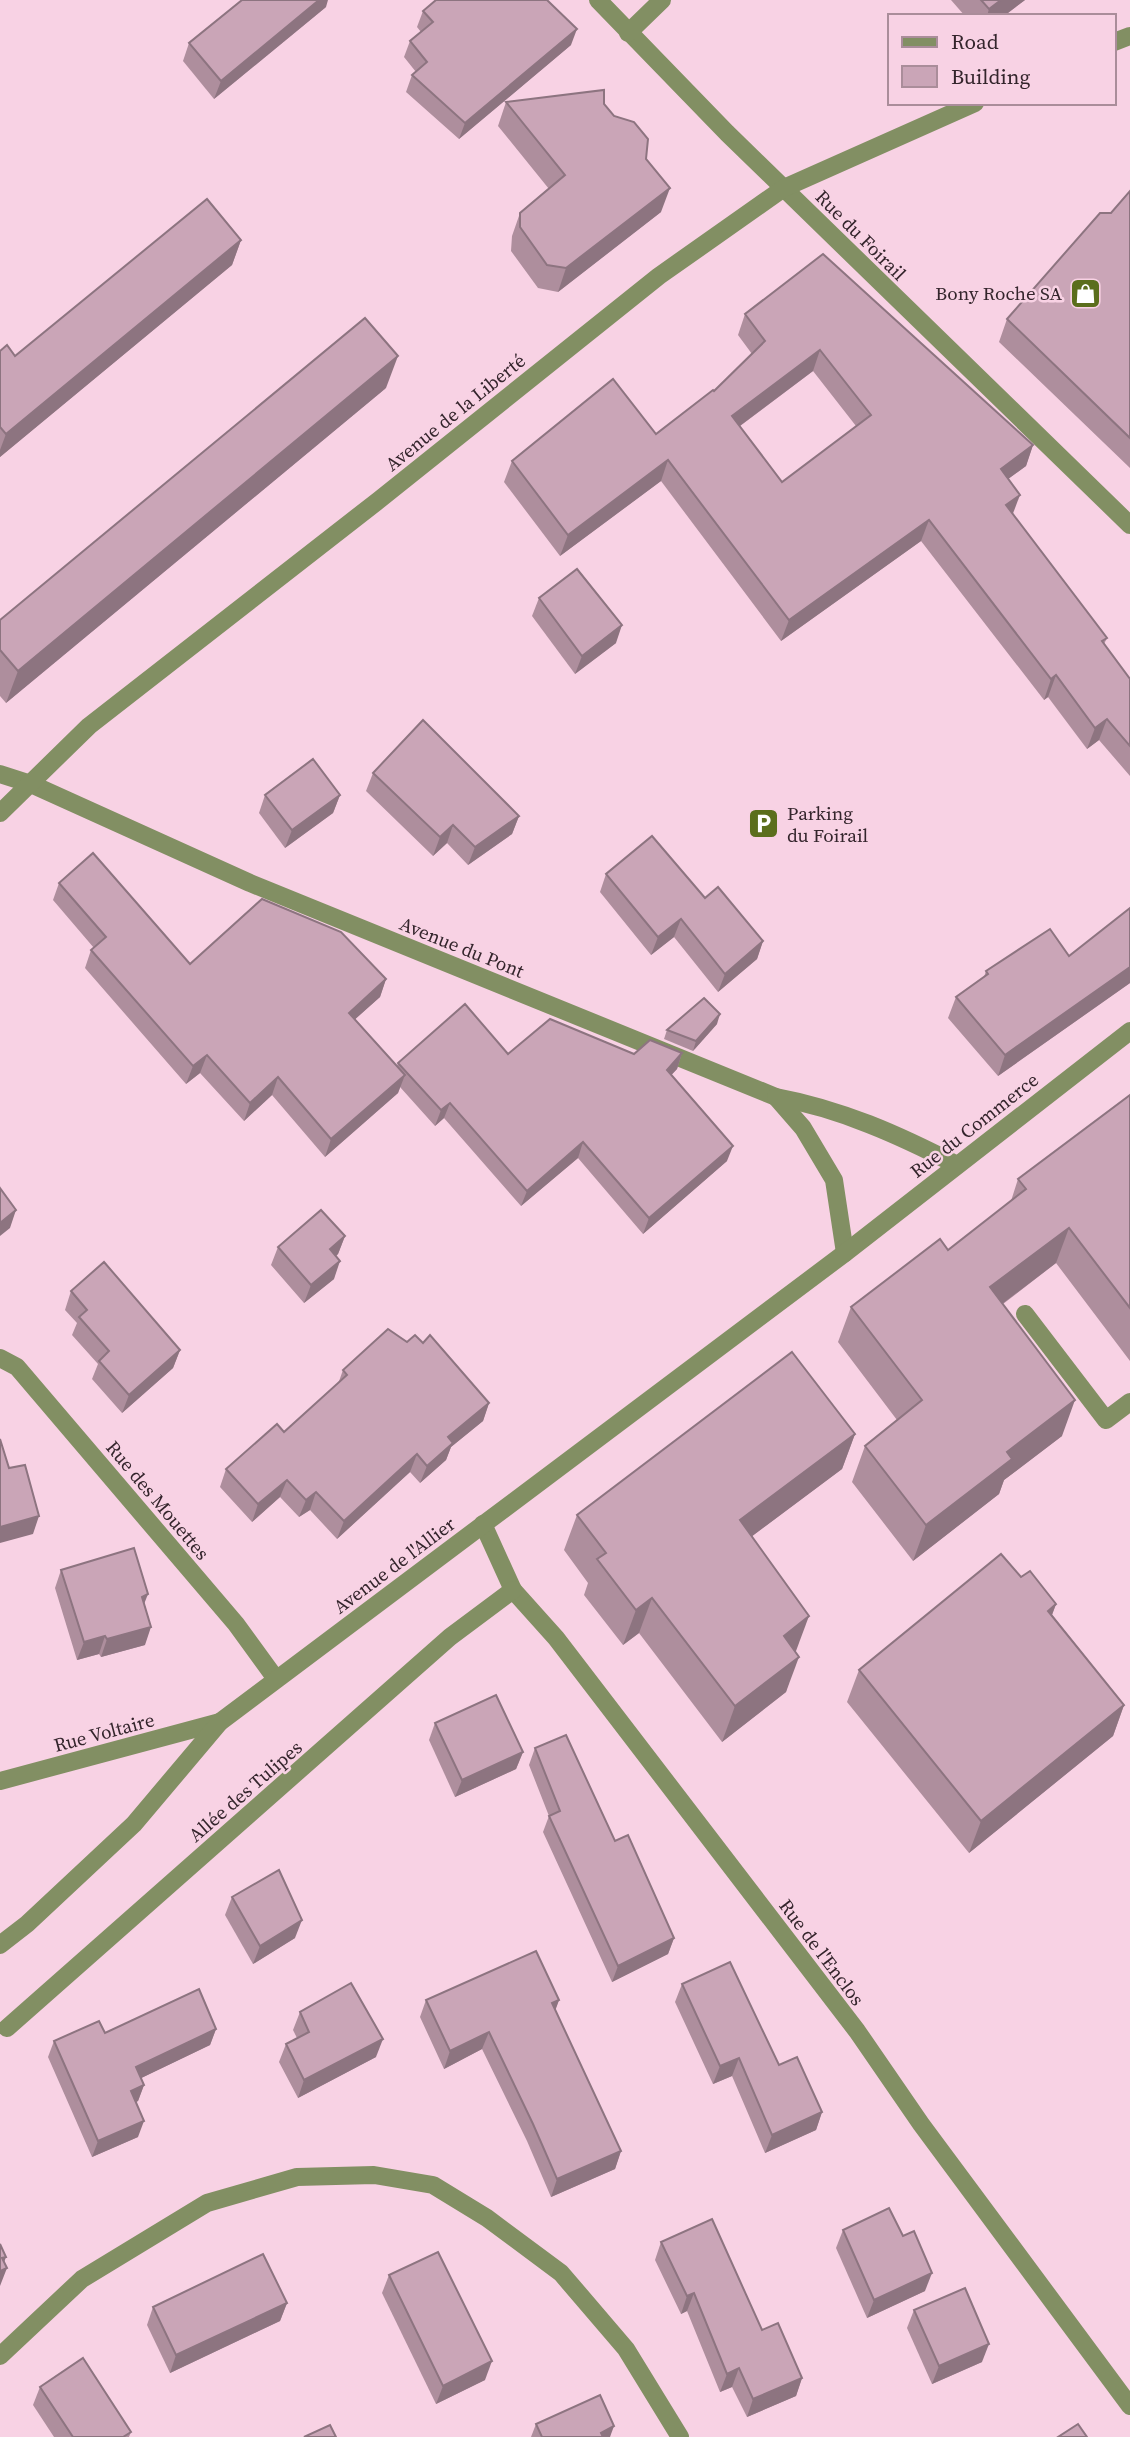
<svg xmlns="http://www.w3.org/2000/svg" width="1130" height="2437" viewBox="0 0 1130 2437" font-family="'Source Serif 4',serif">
<rect width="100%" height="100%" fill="#f8d2e4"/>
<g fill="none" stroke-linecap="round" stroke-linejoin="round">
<g stroke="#828f63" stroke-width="18">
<polyline points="598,0 727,133 1130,525"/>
<polyline points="628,33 662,0"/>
<polyline points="1114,42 1130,36"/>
<path d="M0 774 31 784 250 883 776 1097C841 1109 899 1135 957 1165"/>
<polyline points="0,813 89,726 379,500 659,276 784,188 975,103"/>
<polyline points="776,1097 803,1128 834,1180 845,1253"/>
<polyline points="1025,1314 1106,1420 1130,1402"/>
<polyline points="0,1358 17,1367 236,1624 276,1679"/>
<polyline points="483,1524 513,1590 556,1638 857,2031 921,2124 1130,2406"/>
<polyline points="0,1781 220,1722"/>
<polyline points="0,1945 27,1924 134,1824 220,1722 845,1253 1130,1031"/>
<polyline points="7,2028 450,1637 513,1590"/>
<polyline points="0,2356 82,2279 207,2203 297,2177 374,2175 433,2185 487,2218 561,2273 626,2349 680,2437"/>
</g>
</g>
<g fill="#ae8e9d" fill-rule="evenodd">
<polygon points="951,0 1025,0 1004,16 965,16"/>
<polygon points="326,7 214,99 183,61 189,43"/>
<polygon points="423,11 571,45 459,139 406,92 412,75 416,72 404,57 410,41 421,32 417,27"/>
<polygon points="506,102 604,104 661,212 558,292 538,288 511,251 512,236 520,213 549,189 498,126"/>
<polygon points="1130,191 1130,468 999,342 1007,319 1111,213"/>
<polygon points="241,240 232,265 0,457 0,351 15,356"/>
<path d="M745 314 1033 445 1026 466 1008 479 1013 514 1107 638 1104 644 1130 679V776L1099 740 1087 749 1048 697 1044 700 921 541 781 641 661 481 560 556 504 482 512 461 656 434 714 391 752 354 738 335ZM813 371 856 426 782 482 740 426Z"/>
<polygon points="386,388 6,703 0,696 0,620"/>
<polygon points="539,598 616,643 575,674 532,616"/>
<polygon points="373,773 519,816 512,834 468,865 447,843 433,856 366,791"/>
<polygon points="265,795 340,795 333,813 285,848 259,813"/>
<polygon points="606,874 705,898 763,941 757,959 718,992 674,937 651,955 600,892"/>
<polygon points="59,883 190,964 386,979 380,997 355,1019 397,1066 398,1063 508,1054 682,1053 677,1069 671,1075 727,1161 643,1234 578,1158 521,1206 444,1118 435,1126 400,1087 398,1093 325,1157 272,1095 244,1121 200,1073 186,1084 85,968 91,950 94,948 53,900"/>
<polygon points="1130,908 1130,983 998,1076 948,1018 956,997 984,977 986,971 1069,956"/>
<polygon points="717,1024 693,1051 664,1039 667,1030"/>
<polygon points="1130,1095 1130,1361 1056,1263 1003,1304 1062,1436 1004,1480 999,1494 913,1561 852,1482 865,1446 897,1420 838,1342 851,1307 948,1250 1011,1201 1018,1179"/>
<polygon points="345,1236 338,1254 336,1256 334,1279 304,1303 271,1265 278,1247"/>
<polygon points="71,1291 180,1350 173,1368 122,1413 92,1379 98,1364 72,1335 77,1323 65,1310"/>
<polygon points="407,1342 423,1343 489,1403 483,1421 451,1447 446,1460 420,1483 410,1472 337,1539 310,1510 299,1517 280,1497 252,1522 220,1487 226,1469 284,1432 338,1384 343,1370"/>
<polygon points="855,1434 842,1469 752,1536 796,1651 786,1692 722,1742 639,1633 623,1645 584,1595 588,1583 564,1550 577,1515"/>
<polygon points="61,1570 145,1645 101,1657 99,1654 77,1660 55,1588"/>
<polygon points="1021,1577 1056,1604 1052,1615 1124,1705 1113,1736 969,1853 847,1702 859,1670"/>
<polygon points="435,1723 523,1752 516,1769 455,1797 429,1740"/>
<polygon points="535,1748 615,1841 674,1938 668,1954 612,1982 543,1832 549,1816 529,1765"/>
<polygon points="232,1897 295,1938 253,1964 225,1915"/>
<polygon points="682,1984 822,2112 816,2130 765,2153 732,2076 713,2084 675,2002"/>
<polygon points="426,2000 559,2000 555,2010 621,2151 615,2169 551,2197 527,2141 482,2049 444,2069 420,2017"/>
<polygon points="300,2012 376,2057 298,2098 279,2062 286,2044 297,2038 293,2030"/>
<polygon points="216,2029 210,2045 141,2078 144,2085 138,2101 136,2102 138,2137 92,2157 48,2057 54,2041 105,2033"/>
<polygon points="843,2230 925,2291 867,2318 836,2248"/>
<polygon points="661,2242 762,2330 802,2378 796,2396 747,2417 732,2387 720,2392 687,2311 681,2314 655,2260"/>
<polygon points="389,2275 485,2380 436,2404 382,2293"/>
<polygon points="287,2303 280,2321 170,2373 147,2325 153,2307"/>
<polygon points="914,2310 982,2362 932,2384 907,2328"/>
<polygon points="40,2387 131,2432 129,2437 54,2437 33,2405"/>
<polygon points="536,2424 610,2437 531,2437"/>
</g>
<g fill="#8d7480">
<polygon points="319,0 328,0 326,7 214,99 221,81"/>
<polygon points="1001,0 1025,0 1004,16 987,16 989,9"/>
<polygon points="577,29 571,45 459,139 465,123"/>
<polygon points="670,188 661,212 558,292 566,268"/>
<polygon points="241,240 232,265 0,457 0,450 6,434"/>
<polygon points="820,350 813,371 725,437 732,416"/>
<polygon points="398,356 386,388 6,703 18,671"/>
<polygon points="1033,445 1026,466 993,490 1001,469"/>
<polygon points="668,460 661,481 560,556 568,535"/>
<polygon points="1020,495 1012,516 1006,505"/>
<polygon points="929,520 921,541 781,641 789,620"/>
<polygon points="622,625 616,643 575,674 582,656"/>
<polygon points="1056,675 1048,697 1044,700 1051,679"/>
<polygon points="1107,719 1099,740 1087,749 1095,728"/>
<polygon points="340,795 333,813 285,848 292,830"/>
<polygon points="519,816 512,834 468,865 475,847"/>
<polygon points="453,825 447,843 433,856 440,837"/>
<polygon points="681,919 674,937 651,955 658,937"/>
<polygon points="763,941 757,959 718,992 725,974"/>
<polygon points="1130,967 1130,983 998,1076 1005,1055"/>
<polygon points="386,979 380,997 342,1031 349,1013"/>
<polygon points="720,1014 717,1024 693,1051 696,1041"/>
<polygon points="682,1053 677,1069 661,1086 667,1070"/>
<polygon points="207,1055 200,1073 186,1084 193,1066"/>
<polygon points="405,1075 398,1093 325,1157 331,1139"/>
<polygon points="278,1077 272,1095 244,1121 250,1103"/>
<polygon points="450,1103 444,1118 435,1126 441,1110"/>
<polygon points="583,1142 578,1158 521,1206 527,1191"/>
<polygon points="733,1146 727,1161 643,1234 649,1218"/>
<polygon points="16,1210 10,1228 0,1236 0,1223"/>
<polygon points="1069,1228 1056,1263 977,1323 990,1287"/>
<polygon points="345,1236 338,1254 323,1267 330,1249"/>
<polygon points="340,1261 334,1279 304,1303 311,1285"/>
<polygon points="180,1350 173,1368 122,1413 129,1395"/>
<polygon points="1075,1400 1062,1436 1004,1480 999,1494 913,1561 926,1525 1007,1452"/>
<polygon points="489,1403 483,1421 451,1447 446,1460 420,1483 427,1466 448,1437"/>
<polygon points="855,1434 842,1469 727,1555 740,1520"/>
<polygon points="417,1454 410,1472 337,1539 344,1521"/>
<polygon points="287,1480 280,1497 252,1522 258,1504"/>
<polygon points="316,1492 310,1510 299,1517 306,1500"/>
<polygon points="39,1516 33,1534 0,1543 0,1527"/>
<polygon points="148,1594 141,1612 142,1597"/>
<polygon points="652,1598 639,1633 623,1645 636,1610"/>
<polygon points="1056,1604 1044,1636 1048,1611"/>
<polygon points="809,1616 796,1651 771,1672 784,1636"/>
<polygon points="151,1627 145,1645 101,1657 107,1639"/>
<polygon points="105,1636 99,1654 77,1660 84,1642"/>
<polygon points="799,1657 786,1692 722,1742 735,1706"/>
<polygon points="1124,1705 1113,1736 969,1853 981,1821"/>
<polygon points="523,1752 516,1769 455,1797 462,1780"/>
<polygon points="302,1920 295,1938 253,1964 260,1946"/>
<polygon points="674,1938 668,1954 612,1982 618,1966"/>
<polygon points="559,2000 553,2017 552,2003"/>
<polygon points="216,2029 210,2045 131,2083 136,2067"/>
<polygon points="489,2032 482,2049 444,2069 450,2051"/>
<polygon points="383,2039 376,2057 298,2098 304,2080"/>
<polygon points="739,2058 732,2076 713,2084 720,2066"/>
<polygon points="144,2085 138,2101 125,2107 131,2091"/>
<polygon points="822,2112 816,2130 765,2153 772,2135"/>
<polygon points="144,2121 138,2137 92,2157 98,2141"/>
<polygon points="621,2151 615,2169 551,2197 557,2179"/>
<polygon points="6,2257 1,2271 7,2268 0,2286 0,2265 2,2258"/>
<polygon points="932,2273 925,2291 867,2318 874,2300"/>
<polygon points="694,2293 687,2311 681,2314 687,2296"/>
<polygon points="287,2303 280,2321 170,2373 176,2355"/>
<polygon points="989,2344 982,2362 932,2384 939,2366"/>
<polygon points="492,2361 485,2380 436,2404 443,2386"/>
<polygon points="739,2368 732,2387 720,2392 727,2374"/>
<polygon points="802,2378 796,2396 747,2417 753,2399"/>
<polygon points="614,2426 610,2437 599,2437 601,2433"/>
</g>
<g fill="#caa5b7" stroke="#8d7480" stroke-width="2" fill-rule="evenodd">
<polygon points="242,0 319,0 221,81 189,43"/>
<polygon points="436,0 547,0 577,29 465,123 412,75 427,62 410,41 433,22 423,11"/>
<polygon points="981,0 1001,0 989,9"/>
<polygon points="604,90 604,104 614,116 634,122 648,139 646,159 670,188 566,268 547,265 520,227 520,213 565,175 506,102"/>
<polygon points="1130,191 1130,438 1007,319 1100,213 1111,213"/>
<polygon points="207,199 241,240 6,434 0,427 0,351 7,345 15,356"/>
<path d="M823 254 1033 445 1001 469 1020 495 1006 505 1107 638 1102 641 1130 679V746L1107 719 1095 728 1056 675 1051 679 929 520 789 620 668 460 568 535 512 461 613 379 656 434 713 390 714 391 765 341 745 314ZM820 350 871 415 782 482 732 416Z"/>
<polygon points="365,318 398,356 18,671 0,650 0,620"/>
<polygon points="577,569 622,625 582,656 539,598"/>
<polygon points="423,720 519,816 475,847 453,825 440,837 373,773"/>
<polygon points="313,759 340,795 292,830 265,795"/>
<polygon points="652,836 705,898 718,887 763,941 725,974 681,919 658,937 606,874"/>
<polygon points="93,853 190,964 262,899 341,932 386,979 349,1013 405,1075 331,1139 278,1077 250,1103 207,1055 193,1066 91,950 106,937 59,883"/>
<polygon points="1130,908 1130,967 1005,1055 956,997 988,974 986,971 1050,929 1069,956"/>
<polygon points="704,998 720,1014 696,1041 667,1030"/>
<polygon points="465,1004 508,1054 550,1019 634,1054 650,1040 682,1053 667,1070 733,1146 649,1218 583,1142 527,1191 450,1103 441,1110 398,1063"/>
<polygon points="1130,1095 1130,1308 1069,1228 990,1287 1075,1400 1007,1452 1012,1459 926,1525 865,1446 922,1400 851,1307 940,1239 948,1250 1026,1189 1018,1179"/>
<polygon points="0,1188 16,1210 0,1223"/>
<polygon points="321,1210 345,1236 330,1249 340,1261 311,1285 278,1247"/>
<polygon points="104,1262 180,1350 129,1395 99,1361 109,1351 79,1317 87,1310 71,1291"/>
<polygon points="388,1329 407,1342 415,1335 423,1343 430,1335 489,1403 448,1437 453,1443 427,1466 417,1454 344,1521 316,1492 306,1500 287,1480 258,1504 226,1469 277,1424 284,1432 347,1375 343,1370"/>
<polygon points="792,1352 855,1434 740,1520 809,1616 784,1636 799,1657 735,1706 652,1598 636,1610 597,1559 606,1553 577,1515"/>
<polygon points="0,1439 9,1468 25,1465 39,1516 0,1527"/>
<polygon points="134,1548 148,1594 142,1597 151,1627 107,1639 105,1636 84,1642 61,1570"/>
<polygon points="1001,1554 1021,1577 1030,1571 1056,1604 1048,1611 1124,1705 981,1821 859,1670"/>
<polygon points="496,1695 523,1752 462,1780 435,1723"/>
<polygon points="566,1735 615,1841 628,1835 674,1938 618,1966 549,1816 560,1811 535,1748"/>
<polygon points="279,1870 302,1920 260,1946 232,1897"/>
<polygon points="536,1951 559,2000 552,2003 621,2151 557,2179 533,2124 489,2032 450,2051 426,2000"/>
<polygon points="730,1962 779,2065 797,2057 822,2112 772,2135 739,2058 720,2066 682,1984"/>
<polygon points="351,1983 383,2039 304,2080 286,2044 309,2032 300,2012"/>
<polygon points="199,1989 216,2029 136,2067 144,2085 131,2091 144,2121 98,2141 54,2041 99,2021 105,2033"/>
<polygon points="889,2208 903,2236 914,2231 932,2273 874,2300 843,2230"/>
<polygon points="712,2219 762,2330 778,2323 802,2378 753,2399 739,2368 727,2374 694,2293 687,2296 661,2242"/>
<polygon points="0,2244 6,2257 2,2258 7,2268 0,2271"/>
<polygon points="438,2252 492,2361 443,2386 389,2275"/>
<polygon points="263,2254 287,2303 176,2355 153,2307"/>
<polygon points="965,2288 989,2344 939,2366 914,2310"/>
<polygon points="83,2358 131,2432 123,2437 73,2437 40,2387"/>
<polygon points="600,2395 614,2426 601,2433 603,2437 542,2437 536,2424"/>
<polygon points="1078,2424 1087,2437 1058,2437"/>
<polygon points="330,2425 336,2437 304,2437"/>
</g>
<defs>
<symbol id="shop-square" viewBox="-11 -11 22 22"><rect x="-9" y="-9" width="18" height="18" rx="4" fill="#5b6e1c" stroke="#f8d2e4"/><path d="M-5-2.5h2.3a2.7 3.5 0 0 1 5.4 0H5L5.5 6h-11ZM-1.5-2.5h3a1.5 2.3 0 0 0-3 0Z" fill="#fff"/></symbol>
<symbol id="parking-square" viewBox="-11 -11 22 22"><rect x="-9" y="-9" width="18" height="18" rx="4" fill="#5b6e1c" stroke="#f8d2e4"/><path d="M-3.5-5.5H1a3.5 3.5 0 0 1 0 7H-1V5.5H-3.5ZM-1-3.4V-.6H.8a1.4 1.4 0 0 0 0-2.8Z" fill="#fff"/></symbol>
</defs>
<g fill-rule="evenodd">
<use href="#shop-square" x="1068" y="276" width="35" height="35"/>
<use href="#parking-square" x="746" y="806" width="35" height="35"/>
</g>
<g text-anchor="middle" stroke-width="5" stroke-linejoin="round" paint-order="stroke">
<g font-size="19" fill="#34252c" stroke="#f8d2e4">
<text transform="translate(861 235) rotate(45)" y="7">Rue du Foirail</text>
<text transform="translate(455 412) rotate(-39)" y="7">Avenue de la Liberté</text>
<text transform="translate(462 947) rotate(22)" y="7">Avenue du Pont</text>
<text transform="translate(974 1125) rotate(-38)" y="7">Rue du Commerce</text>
<text transform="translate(158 1500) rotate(50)" y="7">Rue des Mouettes</text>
<text transform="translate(394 1565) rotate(-37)" y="7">Avenue de l'Allier</text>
<text transform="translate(104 1732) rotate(-15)" y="7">Rue Voltaire</text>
<text transform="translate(245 1791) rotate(-41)" y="7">Allée des Tulipes</text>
<text transform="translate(822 1952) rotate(53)" y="7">Rue de l'Enclos</text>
</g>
<g font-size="19" fill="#34252c" stroke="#f8d2e4" text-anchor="end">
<text x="1062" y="300">Bony Roche SA</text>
<text x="787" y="820" text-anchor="start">Parking<tspan x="787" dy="22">du Foirail</tspan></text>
</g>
</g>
<rect x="888" y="14" width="228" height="91" fill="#f8d2e4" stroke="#aa8d9a" stroke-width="2"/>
<rect x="902" y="37" width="35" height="10" fill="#828f63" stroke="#aa8d9a" stroke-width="2"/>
<text x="951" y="49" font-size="21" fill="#34252c">Road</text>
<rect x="902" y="66" width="35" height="21" fill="#caa5b7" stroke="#aa8d9a" stroke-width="2"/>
<text x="951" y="84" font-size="21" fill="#34252c">Building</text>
</svg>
